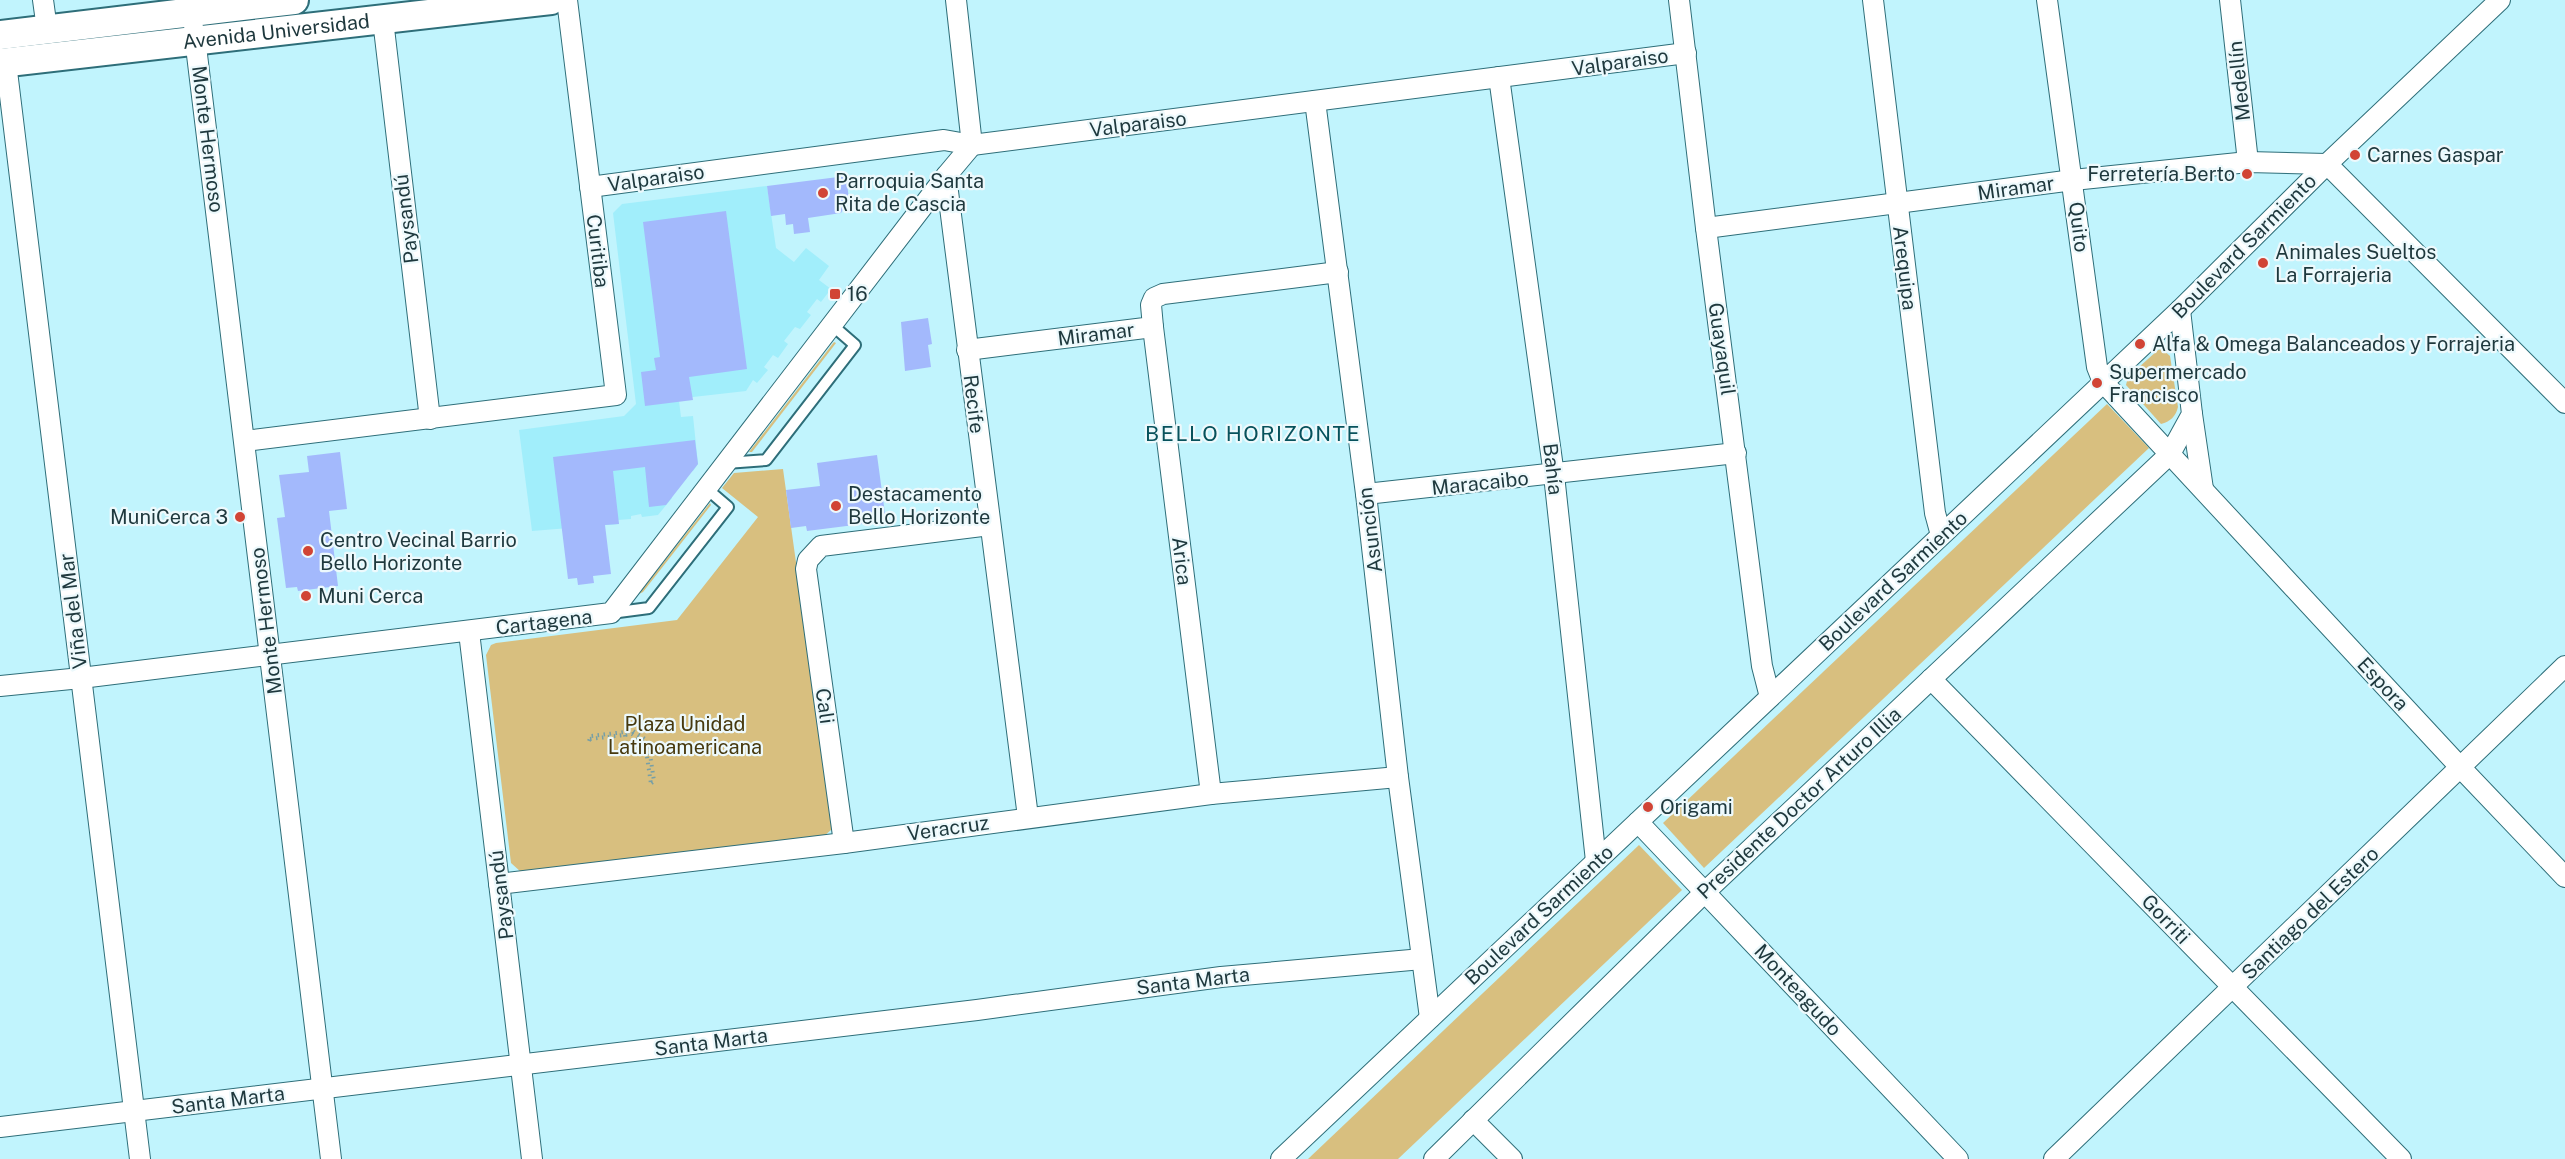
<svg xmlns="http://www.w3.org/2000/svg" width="2565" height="1159" viewBox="0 0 2565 1159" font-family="'Public Sans',sans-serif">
<rect width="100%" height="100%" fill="#c1f4fd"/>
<polygon fill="#a1eefb" points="767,186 776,248 794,262 806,248 829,266 819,280 831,289 821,302 817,299 807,312 811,315 800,329 795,327 784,341 788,344 778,358 773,355 764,367 768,370 757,383 753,380 746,391 693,397 679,401 681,417 693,416 698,464 693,471 687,472 687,478 678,489 671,490 672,498 658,515 642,517 641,514 631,516 631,519 618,520 619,524 532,531 519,430 624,416 636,404 613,213 622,204"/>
<g fill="#d8bf7f">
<polygon points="834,342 836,343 752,452 749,452"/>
<path d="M2162 349 2170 356 2178 407C2176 416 2170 422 2161 424L2126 385 2128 377 2158 350Z"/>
<polygon points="2107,404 2149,448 1704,868 1663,823"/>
<polygon points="783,469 832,821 831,830 824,836 521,872 511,863 486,655 491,645 496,643 677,620 758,517 722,488 734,473"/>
<polygon points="710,503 711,505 643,592 639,594"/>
<polygon points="1639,845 1682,890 1398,1159 1308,1159"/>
</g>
<g fill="#a3b9fc">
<polygon points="846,176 849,199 841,213 808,218 810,232 794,234 793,224 786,225 785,214 771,216 767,186"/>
<polygon points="726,211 747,369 689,377 693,400 645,406 641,372 656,370 654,358 660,357 643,222"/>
<polygon points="928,318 932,344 928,345 931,367 905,371 901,322"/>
<polygon points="695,440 698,464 666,505 649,507 645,467 613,471 619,524 605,525 611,574 593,576 594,583 578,585 577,578 568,579 553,457"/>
<polygon points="340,452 347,509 329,511 338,586 298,591 297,587 286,588 277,518 285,517 279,475 309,472 307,456"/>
<polygon points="877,455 886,521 807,531 806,526 791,528 786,490 820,486 817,463"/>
</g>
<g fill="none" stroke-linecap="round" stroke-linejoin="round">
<defs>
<g id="lane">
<polyline points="726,463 766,460 855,345 832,325"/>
<polyline points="611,613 649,608 728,507 707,489"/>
</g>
<g id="street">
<polyline points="43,0 47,29"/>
<polyline points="956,0 972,145 946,176 1028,817"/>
<polyline points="1679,0 1706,228 1762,666 1770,697"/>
<polyline points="1873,0 1935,513 1941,535"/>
<polyline points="2047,0 2097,367 2103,382 2460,767 2565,877"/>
<polyline points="2230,0 2248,162"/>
<polyline points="383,20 430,419"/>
<polyline points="194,30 331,1159"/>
<polyline points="6,63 140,1159"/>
<polyline points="1499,77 1554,475 1596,861"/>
<polyline points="1315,101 1366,494 1398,777 1430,1018"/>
<polyline points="2327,164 2565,403"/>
<polyline points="590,187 944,140 972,145 1686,53"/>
<polyline points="1706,228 2073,180 2248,162 2327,164"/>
<polyline points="1153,327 1211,794"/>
<polyline points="967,350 1153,327 1151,305 1154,298 1163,294 1338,272"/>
<polyline points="2192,414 2203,489"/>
<polyline points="245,441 616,395 567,0"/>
<polyline points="1366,494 1736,453"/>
<polyline points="469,632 532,1159"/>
<polyline points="1931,679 2401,1159"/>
<polyline points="0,686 81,678 611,613 946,176"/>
<polyline points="1638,822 1958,1159"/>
<polyline points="844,843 806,569 808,560 821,546 990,525"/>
<polyline points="499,884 844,843 1211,794 1398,777"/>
<polyline points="1473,1120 1512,1159"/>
<polyline points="0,1127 977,1010 1221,977 1422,959"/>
<polyline points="1281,1159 2180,310 2327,164 2500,0"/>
<polyline points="1434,1159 1705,892 2170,454 2192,414 2180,310"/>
<polyline points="2054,1159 2565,666"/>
</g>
<g id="secondary">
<polyline points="0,35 294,0"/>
<path id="s1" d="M0 63 551 0"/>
</g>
</defs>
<use href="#lane" stroke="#2e6e79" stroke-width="14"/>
<use href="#street" stroke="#2e6e79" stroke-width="22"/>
<use href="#secondary" stroke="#2e6e79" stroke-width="32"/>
<g stroke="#779fa6" stroke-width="4" stroke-dasharray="1.5 4.5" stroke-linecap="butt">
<polyline points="625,735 627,751 631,754 647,753"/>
<polyline points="590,739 632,734 645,743 651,784"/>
<polyline points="589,741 591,736 633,731 648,741 654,781 649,785"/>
</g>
<use href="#lane" stroke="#fff" stroke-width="10"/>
<use href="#street" stroke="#fff" stroke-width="20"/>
<use href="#secondary" stroke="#fff" stroke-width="28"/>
</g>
<g fill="#d14435" stroke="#edf9fc" stroke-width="2">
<circle cx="2355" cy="155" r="6"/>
<circle cx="2247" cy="174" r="6"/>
<circle cx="823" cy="193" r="6"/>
<circle cx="2263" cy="263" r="6"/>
<rect x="829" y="288" width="12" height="12" rx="3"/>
<circle cx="2140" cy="344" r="6"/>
<circle cx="2097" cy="383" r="6"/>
<circle cx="836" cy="506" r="6"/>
<circle cx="240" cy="517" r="6"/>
<circle cx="308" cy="551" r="6"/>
<circle cx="306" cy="596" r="6"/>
<circle cx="1648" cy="807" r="6"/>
</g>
<g text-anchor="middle" stroke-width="4.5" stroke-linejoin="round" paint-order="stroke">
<g font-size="20" fill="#1e383d" stroke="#edf9fc">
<text dy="7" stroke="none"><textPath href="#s1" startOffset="278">Avenida Universidad</textPath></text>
<text transform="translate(1620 62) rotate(-8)" y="7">Valparaiso</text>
<text transform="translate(2239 81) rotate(-96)" y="7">Medellín</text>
<text transform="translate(1138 124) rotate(-7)" y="7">Valparaiso</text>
<text transform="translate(208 139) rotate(83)" y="7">Monte Hermoso</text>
<text transform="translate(656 178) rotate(-8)" y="7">Valparaiso</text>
<text transform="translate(2016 188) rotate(-8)" y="7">Miramar</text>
<text transform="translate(406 219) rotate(-97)" y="7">Paysandú</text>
<text transform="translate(2079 227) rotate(83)" y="7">Quito</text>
<text transform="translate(2244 246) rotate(-45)" y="7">Boulevard Sarmiento</text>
<text transform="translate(598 251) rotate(83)" y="7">Curitiba</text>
<text transform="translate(1905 268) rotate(83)" y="7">Arequipa</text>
<text transform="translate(1096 334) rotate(-7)" y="7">Miramar</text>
<text transform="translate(1722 349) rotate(82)" y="7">Guayaquil</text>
<text transform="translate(974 404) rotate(83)" y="7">Recife</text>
<text transform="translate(1553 469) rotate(83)" y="7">Bahía</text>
<text transform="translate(1480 483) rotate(-6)" y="7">Maracaibo</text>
<text transform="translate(1370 530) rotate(-97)" y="7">Asunción</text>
<text transform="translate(1182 561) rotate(83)" y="7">Arica</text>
<text transform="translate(1893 581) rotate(-43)" y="7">Boulevard Sarmiento</text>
<text transform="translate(73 611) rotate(-97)" y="7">Viña del Mar</text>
<text transform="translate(266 621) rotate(-97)" y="7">Monte Hermoso</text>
<text transform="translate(544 622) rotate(-7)" y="7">Cartagena</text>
<text transform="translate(2383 684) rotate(47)" y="7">Espora</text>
<text transform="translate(825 706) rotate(82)" y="7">Cali</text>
<text transform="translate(1799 803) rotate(-43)" y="7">Presidente Doctor Arturo Illia</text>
<text transform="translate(948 828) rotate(-8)" y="7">Veracruz</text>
<text transform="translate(501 895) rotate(-97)" y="7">Paysandú</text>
<text transform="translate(2310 913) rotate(-44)" y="7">Santiago del Estero</text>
<text transform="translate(1539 915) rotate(-43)" y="7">Boulevard Sarmiento</text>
<text transform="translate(2166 919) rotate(46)" y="7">Gorriti</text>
<text transform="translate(1193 981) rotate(-7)" y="7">Santa Marta</text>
<text transform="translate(1798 990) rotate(47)" y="7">Monteagudo</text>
<text transform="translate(711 1042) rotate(-7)" y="7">Santa Marta</text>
<text transform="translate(228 1100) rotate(-7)" y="7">Santa Marta</text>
</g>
<g font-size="20" fill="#1e383d" stroke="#edf9fc" text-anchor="start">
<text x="2367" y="162">Carnes Gaspar</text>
<text x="2235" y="181" text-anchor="end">Ferretería Berto</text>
<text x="835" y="188">Parroquia Santa<tspan x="835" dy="23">Rita de Cascia</tspan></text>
<text x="2275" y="259">Animales Sueltos<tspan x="2275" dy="23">La Forrajeria</tspan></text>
<text x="847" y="301">16</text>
<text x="2152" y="351">Alfa &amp; Omega Balanceados y Forrajeria</text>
<text x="2109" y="379">Supermercado<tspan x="2109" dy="23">Francisco</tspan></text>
<text x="848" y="501">Destacamento<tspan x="848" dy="23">Bello Horizonte</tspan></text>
<text x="228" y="524" text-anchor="end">MuniCerca 3</text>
<text x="320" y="547">Centro Vecinal Barrio<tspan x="320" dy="23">Bello Horizonte</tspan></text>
<text x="318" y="603">Muni Cerca</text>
<text x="1660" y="814">Origami</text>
</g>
<g font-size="20" fill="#47390e" stroke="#edf9fc">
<text x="685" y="731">Plaza Unidad<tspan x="685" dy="23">Latinoamericana</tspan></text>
</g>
<g font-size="21" letter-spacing="1.5" fill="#07525c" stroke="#edf9fc">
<text x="1253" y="441">BELLO HORIZONTE</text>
</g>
</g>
</svg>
